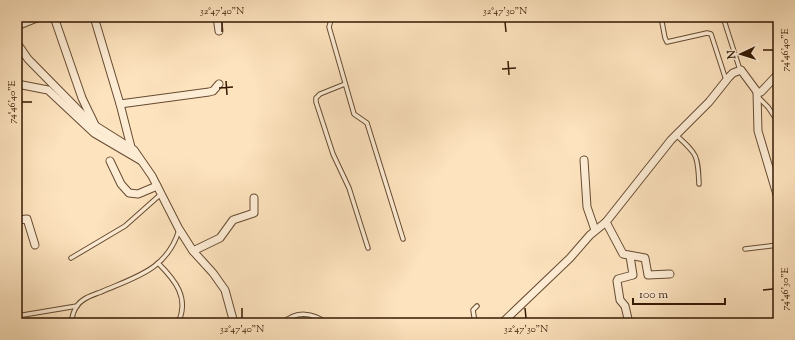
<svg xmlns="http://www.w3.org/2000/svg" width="795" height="340" viewBox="0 0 795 340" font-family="'Sorts Mill Goudy',serif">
<rect width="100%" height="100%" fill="#fde3be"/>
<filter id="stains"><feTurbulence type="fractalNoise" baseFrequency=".005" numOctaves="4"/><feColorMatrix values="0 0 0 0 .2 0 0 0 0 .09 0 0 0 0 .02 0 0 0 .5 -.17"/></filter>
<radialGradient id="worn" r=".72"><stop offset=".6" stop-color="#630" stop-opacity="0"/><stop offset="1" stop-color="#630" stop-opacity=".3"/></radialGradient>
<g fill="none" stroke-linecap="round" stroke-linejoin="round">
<defs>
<g id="lane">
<polyline points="337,17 331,20 329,27 354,114 367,123 403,239"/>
<polyline points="661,17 665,38 667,42 707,33 711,34 726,80"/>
<polyline points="723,17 740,70"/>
<polyline points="345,84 320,94 316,98 316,102 333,154 349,188 368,248"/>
<polyline points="757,96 768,107 778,122"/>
<path d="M676 135C697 154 698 155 699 184"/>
<polyline points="745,249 778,245"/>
<polyline points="71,258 125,226 161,194"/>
<path d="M158 263C175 280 190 298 178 323"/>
<polyline points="17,316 77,306"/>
<path d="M71 323C72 317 73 311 77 306 82 298 93 295 101 292 135 277 167 270 179 230"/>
<path d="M283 323C297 310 313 313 327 323"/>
<polyline points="475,323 473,310 477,306"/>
</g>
<g id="street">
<polyline points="54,17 82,98 96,127"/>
<polyline points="94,17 120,104 131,147"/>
<polyline points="217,17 219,31"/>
<polyline points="17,26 39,17"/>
<polyline points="17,43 28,59 91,123 134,150 152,176 179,229 193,251 213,273 225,290 234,323"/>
<polyline points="17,84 48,90 94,133 140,160"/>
<polyline points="757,93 758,131 778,198"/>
<polyline points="120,104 209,92 213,91 219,84"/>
<polyline points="584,160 587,207 595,230"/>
<polyline points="110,161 121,184 129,193 138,194 157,186"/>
<polyline points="17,220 27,219 35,245"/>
<polyline points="606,222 623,254 645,258 648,275 670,274"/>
<polyline points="193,251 220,238 233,220 254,213 254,198"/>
<polyline points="502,323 570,258 590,235 606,222 671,140 709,102 729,77 733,73 741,70 758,93 761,92 778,74"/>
<polyline points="629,323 625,306 620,300 617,281 618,279 633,275 630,256"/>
</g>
</defs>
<use href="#lane" stroke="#664b32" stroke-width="5.5"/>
<use href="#street" stroke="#664b32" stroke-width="9"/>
<use href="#lane" stroke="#feedd5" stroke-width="3.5"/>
<use href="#street" stroke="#feedd5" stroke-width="7"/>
</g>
<path fill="none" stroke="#331803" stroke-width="1.5" d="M222 22V32M505 22 506 32M763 50H773M508 61 509 75M502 69 516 68M226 81 227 95M219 88 233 87M22 102H32M763 290 773 289M242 308V318M525 308 526 318"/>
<rect width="795" height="340" fill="none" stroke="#fde3be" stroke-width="44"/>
<g transform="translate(741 54) rotate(266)" stroke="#feedd5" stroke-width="3" paint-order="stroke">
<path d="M0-3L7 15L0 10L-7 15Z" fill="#331803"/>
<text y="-6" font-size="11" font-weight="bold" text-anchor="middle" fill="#331803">N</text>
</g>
<path d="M633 298v6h92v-6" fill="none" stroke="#331803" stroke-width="2"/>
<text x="639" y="298" font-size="12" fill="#331803" stroke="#feedd5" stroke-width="3" paint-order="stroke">100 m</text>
<rect x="22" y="22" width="751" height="296" fill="none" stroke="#331803" stroke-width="1.5"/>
<g font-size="10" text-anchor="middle" fill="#331803">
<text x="222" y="14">32°47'40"N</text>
<text x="505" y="14">32°47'30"N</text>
<text transform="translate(784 50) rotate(-90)" y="4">74°46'40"E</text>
<text transform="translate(11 102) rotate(-90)" y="4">74°46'40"E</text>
<text transform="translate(784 289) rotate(-90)" y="4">74°46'30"E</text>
<text x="242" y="332">32°47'40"N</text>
<text x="526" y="332">32°47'30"N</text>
</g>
<rect width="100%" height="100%" filter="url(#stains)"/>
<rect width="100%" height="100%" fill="url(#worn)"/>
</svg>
